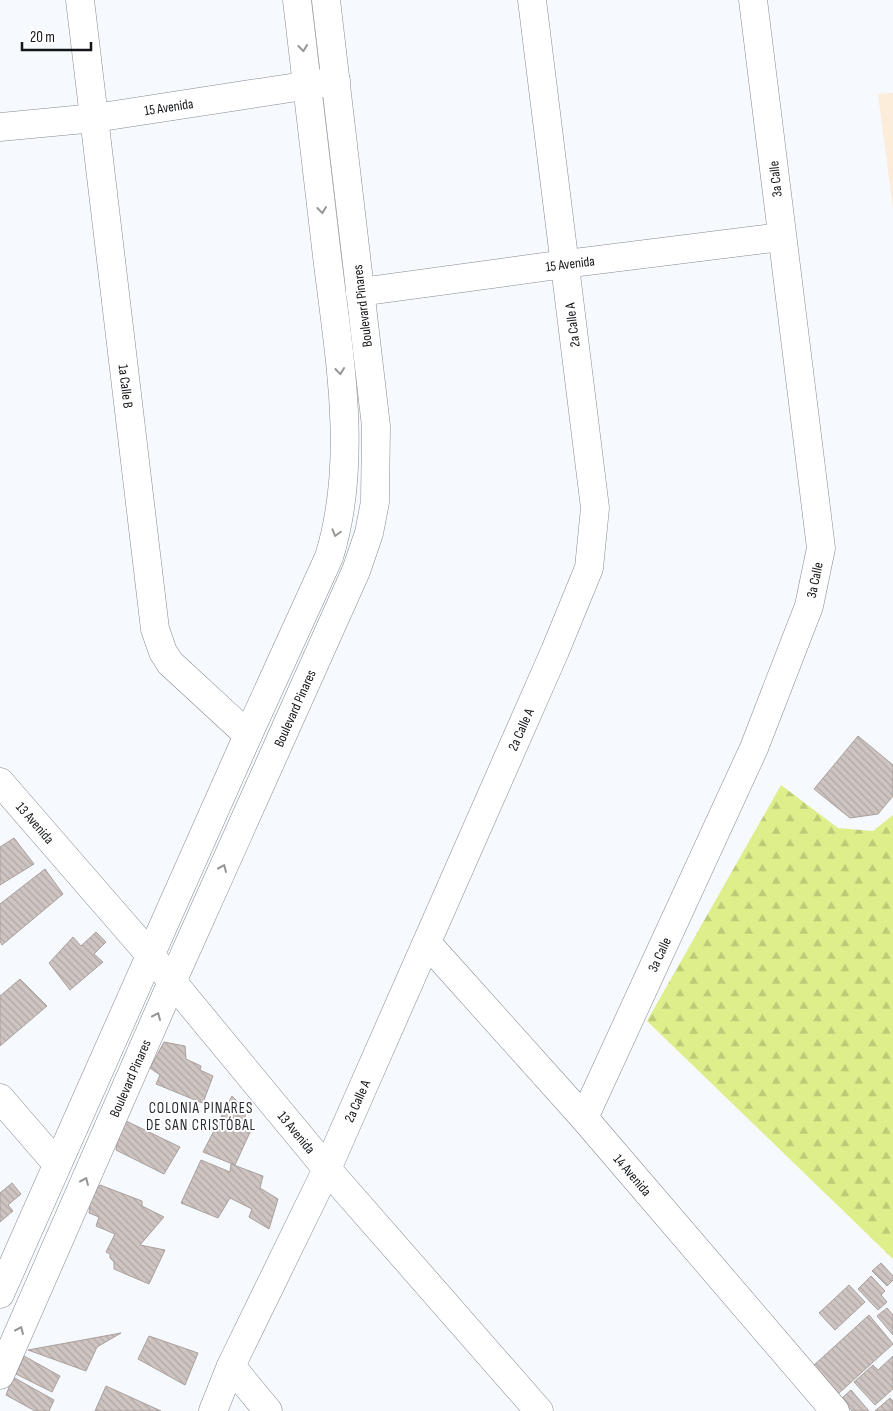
<svg xmlns="http://www.w3.org/2000/svg" width="893" height="1411" viewBox="0 0 893 1411" font-family="'Sofia Sans Condensed',sans-serif">
<defs>
<pattern id="forest-firs" width="22" height="20" patternUnits="userSpaceOnUse" patternTransform="scale(1.25)"><rect width="22" height="20" fill="#ddee8b"/><path d="M5 1l3.5 6h-7zM16 11l3.5 6h-7z" fill="#bdcb77"/></pattern>
<pattern id="building-back-hatch" width="6" height="6" patternUnits="userSpaceOnUse" patternTransform="scale(1.25)"><rect width="6" height="6" fill="#cec4c1"/><path d="M-1 5l2 2M0 0l6 6M5-1l2 2" fill="none" stroke="#b0a8a5"/></pattern>
</defs>
<rect width="100%" height="100%" fill="#f6f9fe"/>
<polygon fill="#fcecda" points="893,93 893,209 878,94"/>
<polygon fill="url(#forest-firs)" points="781,785 838,828 873,831 893,815 893,1259 647,1021"/>
<g fill="url(#building-back-hatch)" stroke="#a9a09d">
<polygon points="858,736 893,765 893,796 878,814 850,818 814,789"/>
<polygon points="14,838 34,864 0,885 0,847"/>
<polygon points="45,869 63,894 2,945 0,941 0,904"/>
<polygon points="96,932 106,942 94,954 103,962 70,990 49,963 73,937 81,946"/>
<polygon points="20,979 47,1006 0,1046 0,996"/>
<polygon points="164,1042 185,1046 186,1059 201,1066 200,1070 213,1076 204,1100 217,1109 156,1084 160,1075 150,1068"/>
<polygon points="232,1096 246,1110 244,1123 252,1128 235,1165 203,1152"/>
<polygon points="122,1119 180,1147 164,1174 116,1150"/>
<polygon points="201,1160 230,1172 231,1164 263,1176 260,1188 278,1199 269,1229 249,1217 252,1209 230,1198 218,1218 181,1203"/>
<polygon points="12,1183 21,1194 8,1205 13,1211 0,1222 0,1193"/>
<polygon points="100,1185 142,1201 142,1206 164,1217 140,1245 165,1250 149,1284 114,1269 114,1262 110,1258 110,1254 106,1252 115,1234 96,1226 99,1217 89,1213 90,1207 86,1204"/>
<polygon points="881,1263 893,1276 893,1280 887,1286 872,1271"/>
<polygon points="871,1276 885,1291 881,1295 887,1302 878,1310 858,1289"/>
<polygon points="849,1285 865,1302 835,1330 819,1313"/>
<polygon points="887,1308 893,1315 893,1335 877,1316"/>
<polygon points="869,1315 893,1344 838,1394 813,1366"/>
<polygon points="121,1333 97,1347 86,1371 28,1350"/>
<polygon points="149,1336 198,1353 185,1385 138,1359"/>
<polygon points="24,1356 60,1376 52,1392 16,1374"/>
<polygon points="893,1356 893,1389 875,1405 854,1382 873,1365 878,1370"/>
<polygon points="13,1377 54,1400 49,1411 35,1411 6,1395"/>
<polygon points="106,1386 161,1411 95,1411"/>
<polygon points="851,1390 869,1411 852,1411 841,1399"/>
<polygon points="890,1398 893,1401 893,1411 875,1411"/>
</g>
<g fill="none" stroke-linecap="round" stroke-linejoin="round">
<defs>
<g id="street">
<path id="s1" d="M80 0 155 629 163 652 170 663 248 735"/>
<path id="s2" d="M0 127 95 118 336 81"/>
<path id="s3" d="M360 292 565 264 781 237"/>
<path id="s4" d="M0 782 151 956 327 1169 539 1411"/>
<path id="s5" d="M427 943 584 1118 835 1411"/>
<polyline points="0,1098 57,1164"/>
<path id="s6" d="M584 1118 754 748 809 606 821 548 753 0"/>
<polyline points="231,1366 268,1411"/>
<path id="s7" d="M213 1411 231 1366 327 1169 555 651 589 568 595 508 532 0"/>
</g>
<g id="secondary">
<path d="M0 1294 248 735 329 557C359 460 339 356 327 256 317 171 307 85 297 0"/>
<path id="s8" d="M0 1375 172 982 356 571 369 533 375 502 376 426 326 0"/>
</g>
</defs>
<use href="#street" stroke="#858a91" stroke-width="29"/>
<use href="#secondary" stroke="#858a91" stroke-width="29"/>
<use href="#street" stroke="#fff" stroke-width="28"/>
<use href="#secondary" stroke="#fff" stroke-width="28"/>
</g>
<defs><path id="oneway-chevron" d="M-2-3.5L2.5 0L-2 3.5" fill="none" stroke-width="1.6" stroke-linecap="round" stroke-linejoin="round" transform="scale(1.25)"/></defs>
<g stroke="#959697">
<use href="#oneway-chevron" transform="translate(303 48) rotate(84)"/>
<use href="#oneway-chevron" transform="translate(322 210) rotate(83)"/>
<use href="#oneway-chevron" transform="translate(340 371) rotate(84)"/>
<use href="#oneway-chevron" transform="translate(336 533) rotate(106)"/>
<use href="#oneway-chevron" transform="translate(223 868) rotate(-66)"/>
<use href="#oneway-chevron" transform="translate(157 1016) rotate(-66)"/>
<use href="#oneway-chevron" transform="translate(85 1181) rotate(-66)"/>
<use href="#oneway-chevron" transform="translate(20 1330) rotate(-66)"/>
</g>
<g text-anchor="middle" stroke-width="4" stroke-linejoin="round" paint-order="stroke">
<g font-size="14" fill="#131518" stroke="#fff">
<text dy="5" stroke="none"><textPath href="#s2" startOffset="170">15 Avenida</textPath></text>
<text transform="translate(775 179) rotate(-96)" y="5">3a Calle</text>
<text dy="5" stroke="none"><textPath href="#s3" startOffset="212">15 Avenida</textPath></text>
<text transform="translate(362 306) rotate(-97)" y="5">Boulevard Pinares</text>
<text transform="translate(572 325) rotate(-97)" y="5">2a Calle A</text>
<text dy="5" stroke="none"><textPath href="#s1" startOffset="389">1a Calle B</textPath></text>
<text dy="5" stroke="none"><textPath href="#s6" startOffset="586">3a Calle</textPath></text>
<text dy="5" stroke="none"><textPath href="#s8" startOffset="729">Boulevard Pinares</textPath></text>
<text dy="5" stroke="none"><textPath href="#s7" startOffset="748">2a Calle A</textPath></text>
<text dy="5" stroke="none"><textPath href="#s4" startOffset="54">13 Avenida</textPath></text>
<text dy="5" stroke="none"><textPath href="#s6" startOffset="180">3a Calle</textPath></text>
<text dy="5" stroke="none"><textPath href="#s8" startOffset="324">Boulevard Pinares</textPath></text>
<text dy="5" stroke="none"><textPath href="#s7" startOffset="342">2a Calle A</textPath></text>
<text dy="5" stroke="none"><textPath href="#s4" startOffset="459">13 Avenida</textPath></text>
<text dy="5" stroke="none"><textPath href="#s5" startOffset="310">14 Avenida</textPath></text>
</g>
<g font-size="15" letter-spacing="1" fill="#272b31" stroke="#fff">
<text x="201" y="1113">COLONIA PINARES<tspan x="201" dy="17">DE SAN CRISTÓBAL</tspan></text>
</g>
</g>
<path d="M22 42v8h69v-8" fill="none" stroke="#131518" stroke-width="2.5"/>
<text x="30" y="42" font-size="15" fill="#131518" stroke="#ffffff" stroke-width="4" paint-order="stroke">20 m</text>
</svg>
